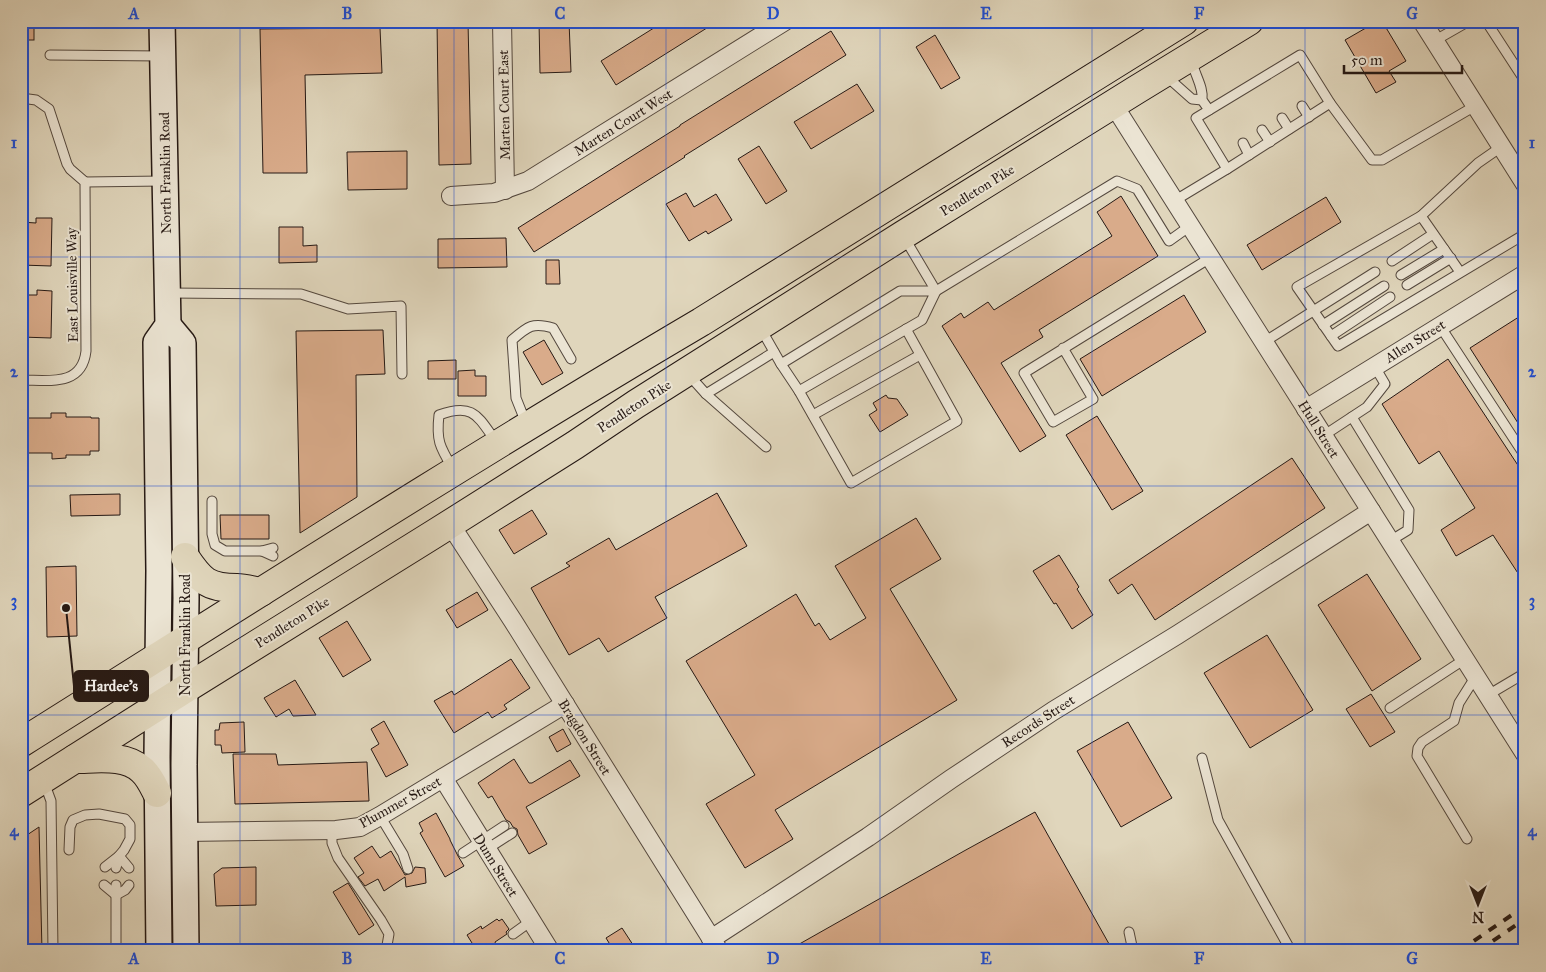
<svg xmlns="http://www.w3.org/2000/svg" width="1546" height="972" viewBox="0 0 1546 972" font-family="'IM FELL Great Primer',serif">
<rect width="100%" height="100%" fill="#e0d6bc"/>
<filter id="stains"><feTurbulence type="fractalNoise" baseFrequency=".004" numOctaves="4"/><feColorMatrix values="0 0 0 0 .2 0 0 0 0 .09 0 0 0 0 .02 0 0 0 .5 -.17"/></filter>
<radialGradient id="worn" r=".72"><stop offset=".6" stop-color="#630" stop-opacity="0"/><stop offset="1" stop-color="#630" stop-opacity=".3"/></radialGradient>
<g fill="#d9ab8a" stroke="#261914">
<rect x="21" y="21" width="13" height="19"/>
<polygon points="437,21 468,21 471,164 439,165"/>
<polygon points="539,21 569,21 571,72 540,73"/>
<polygon points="665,21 718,21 616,85 601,61"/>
<polygon points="1378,21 1382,21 1406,61 1389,71 1396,82 1376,93 1345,40"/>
<polygon points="380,28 382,73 305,75 307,173 263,173 260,29"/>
<polygon points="831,31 846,55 684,156 685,157 534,252 518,228 680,126 680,125"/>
<polygon points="935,35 960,78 941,89 916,47"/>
<polygon points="857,84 874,111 811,149 794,122"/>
<polygon points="759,146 787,191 766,204 738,159"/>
<polygon points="407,151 407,189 348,190 347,152"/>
<polygon points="686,193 694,207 716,194 732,220 708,234 706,231 689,241 666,204"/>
<polygon points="1121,196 1158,256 1039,330 1043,337 1001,363 1046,436 1020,452 942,326 961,313 964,318 988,302 994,310 1112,236 1097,212"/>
<polygon points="1326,197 1341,222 1262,270 1247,245"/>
<polygon points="36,218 52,218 51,266 21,265 21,222 36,223"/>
<polygon points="279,227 303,227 303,246 317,245 317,262 279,263"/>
<polygon points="506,238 507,267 438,268 438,239"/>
<polygon points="546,260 559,260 560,284 546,284"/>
<polygon points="37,290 52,291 51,338 21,337 21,295 37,295"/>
<polygon points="1184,295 1206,332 1102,396 1080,359"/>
<polygon points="1525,313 1525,434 1470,348"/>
<polygon points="383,330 385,374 356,375 357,497 300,533 296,331"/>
<polygon points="544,340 563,373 542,385 523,352"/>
<polygon points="1448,359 1525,476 1525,584 1493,535 1456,556 1441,530 1475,508 1439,451 1419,464 1382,404"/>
<polygon points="456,360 456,379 428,379 428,361"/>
<polygon points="475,370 475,376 486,376 486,396 458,396 458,371"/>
<polygon points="886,395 888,398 897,399 908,415 880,432 869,415 877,410 873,403"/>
<polygon points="51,413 66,413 66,417 91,417 91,418 99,418 99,451 90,451 90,455 66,455 66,458 52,459 52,453 21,453 21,418 51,418"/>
<polygon points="1097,416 1143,491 1112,510 1066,435"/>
<polygon points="1292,458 1325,508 1155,620 1132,584 1118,594 1109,580"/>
<polygon points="717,493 747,546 655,597 667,618 608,652 599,638 569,655 531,588 570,566 566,563 609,538 616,550"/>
<polygon points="120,494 120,515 71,516 70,495"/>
<polygon points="532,510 547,534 514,554 499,530"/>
<polygon points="220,515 269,515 269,539 221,539"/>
<polygon points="916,518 941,559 890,589 957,700 775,810 793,839 745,868 706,804 755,775 686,661 796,594 815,626 819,623 830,640 866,618 835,566"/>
<polygon points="1059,555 1079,587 1077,589 1093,615 1072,629 1056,603 1054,604 1033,571"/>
<polygon points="76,566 77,636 47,637 46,567"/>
<polygon points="1367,574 1421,659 1372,691 1318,605"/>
<polygon points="477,592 488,610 457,628 446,610"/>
<polygon points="347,621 371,660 343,677 319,638"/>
<polygon points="1267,635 1313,710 1250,748 1204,673"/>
<polygon points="511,659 530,688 504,705 507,709 492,718 488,712 454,733 434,701 452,691 454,695"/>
<polygon points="295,680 316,715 293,716 289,709 276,717 264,698"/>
<polygon points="1371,694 1395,732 1370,747 1346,709"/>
<polygon points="384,721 408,765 386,777 371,749 379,744 371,729"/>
<polygon points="244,722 245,752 222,753 221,745 215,745 215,730 219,730 220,723"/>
<polygon points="1128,722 1172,798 1121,827 1077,751"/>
<polygon points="563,729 571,744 557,752 549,737"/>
<polygon points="233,754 276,754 278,765 367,762 369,801 235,804"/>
<polygon points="514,759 529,783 532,783 570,760 580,776 526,807 547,844 529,854 518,835 517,829 513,827 510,822 506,820 492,796 488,798 478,783"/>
<polygon points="1035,812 1113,951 787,951 964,851"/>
<polygon points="436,813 450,839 450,840 458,856 464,866 445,877 420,833 423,831 419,823"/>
<polygon points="39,827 42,951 21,951 21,839"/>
<polygon points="372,846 380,858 391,851 405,875 412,873 415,867 425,868 426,883 406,887 405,877 384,891 378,879 365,886 358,877 364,873 354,858"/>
<polygon points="256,867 256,905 216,906 214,874 222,868"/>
<polygon points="348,883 374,925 359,935 333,892"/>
<polygon points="497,919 499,921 502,919 509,929 506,932 507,934 495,942 496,945 487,951 477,951 467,935 481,926 482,929"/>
<polygon points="622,928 637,951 614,951 606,938"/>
</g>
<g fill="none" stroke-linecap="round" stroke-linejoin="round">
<defs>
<g id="service">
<polyline points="1486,21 1525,81"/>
<polyline points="1434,41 1469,21"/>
<polyline points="50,55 162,56"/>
<path d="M1192 61C1194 74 1204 87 1202 100L1209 110"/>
<polyline points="1165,75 1192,99 1202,100"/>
<path d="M21 98 36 100 49 109 67 164 70 169 85 182 86 351C82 387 49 380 21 380"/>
<polyline points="1302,106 1309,117"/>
<polyline points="1282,118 1289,129"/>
<polyline points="1262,130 1270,142"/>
<polyline points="1243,143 1249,155"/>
<polyline points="1501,147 1478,163 1421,216 1297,287 1338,346 1525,234"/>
<polyline points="1227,169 1330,103"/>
<polyline points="85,182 163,181"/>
<polyline points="1174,201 1227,169 1196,118 1300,55 1330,103 1372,160 1382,160 1475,106"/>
<polyline points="1421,216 1460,272"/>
<polyline points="904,237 936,291 1117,181 1137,189 1169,241 1190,226"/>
<polyline points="1392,261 1433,234"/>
<polyline points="1401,275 1444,249"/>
<polyline points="1407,285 1451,258"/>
<polyline points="169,293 301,294 348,309 401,306 402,374"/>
<polyline points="1323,325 1384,286"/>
<polyline points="1440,326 1525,456"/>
<polyline points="761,329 781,364 900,291 936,291 922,320 799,391"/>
<polyline points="1331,336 1390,297"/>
<polyline points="1264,342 1375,272"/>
<polyline points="1063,348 1093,399 1053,422 1024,373 1210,258"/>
<polyline points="781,364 799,391 851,483 957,421 906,329"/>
<polyline points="688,374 706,394 766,447"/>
<polyline points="706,394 774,352"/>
<polyline points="813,415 920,355"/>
<polyline points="1352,417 1409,510 1408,530 1390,541"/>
<path d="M526 423 516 398 512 340C528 326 533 322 553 328L571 359"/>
<polyline points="1323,436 1367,407 1385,384 1375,367"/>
<path d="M453 469C440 447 436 441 439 415 474 402 478 417 497 443"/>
<polyline points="212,501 212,534 215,545 225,551 262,551"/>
<polyline points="273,548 262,551 273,556"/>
<polyline points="1488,695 1525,673"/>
<polyline points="1390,708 1465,659"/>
<polyline points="1202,758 1218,820 1291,951"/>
<polyline points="44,782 51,801 53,951"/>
<polyline points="380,816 403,854 408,869"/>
<polyline points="332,830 332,843 338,858 381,920 389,934 386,951"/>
<polyline points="1467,839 1417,756 1418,748 1422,742 1454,721 1459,703 1476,676"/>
<polyline points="487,849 512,833"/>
<polyline points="69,850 70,827 73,820 85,815 99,814 125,819 130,825 130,839 124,850 119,856 116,868"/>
<polyline points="463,853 504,826"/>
<polyline points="105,867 119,856 129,868"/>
<polyline points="104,885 116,895"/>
<polyline points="116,895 125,890 129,885"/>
<polyline points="1129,932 1133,951"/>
<polyline points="513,934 531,921"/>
<polyline points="116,951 116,885"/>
</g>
<g id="minor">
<polyline points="502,21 505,190"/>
<polyline points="1422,21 1525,184"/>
<polyline points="1113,104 1525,754"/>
<polyline points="451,196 494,193 528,181 785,21"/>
<polyline points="1306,409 1525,274"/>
<polyline points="450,524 513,621 719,951"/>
<polyline points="443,778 550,951"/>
<polyline points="184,832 336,830 360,827 380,816 565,704"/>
<polyline points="711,939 868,837 951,779 1053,711 1177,635 1371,511"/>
</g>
<g id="secondary">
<polyline points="168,325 183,343 186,598 184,765 186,951"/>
<polyline points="159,951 157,757 159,571 156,342 168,325 162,21"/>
</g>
<g id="primary">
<path d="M185 557C201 581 208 588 237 588 245 588 254 591 261 592"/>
<path d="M21 743C247 601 472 457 701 322L1184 21"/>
<path d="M75 759C97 759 125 754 142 770 149 776 153 785 157 793"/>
<polyline points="21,793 185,689 434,534 575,445 636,404 903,235 1136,90 1249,21"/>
</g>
</defs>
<use href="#service" stroke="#54483e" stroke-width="11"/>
<use href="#minor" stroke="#54483e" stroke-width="20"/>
<use href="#secondary" stroke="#261914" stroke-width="28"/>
<use href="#primary" stroke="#261914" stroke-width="30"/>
<use href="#service" stroke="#ebe4d3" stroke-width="9"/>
<use href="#minor" stroke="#ebe4d3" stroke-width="18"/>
<use href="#secondary" stroke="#ebe4d3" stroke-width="25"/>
<use href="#primary" stroke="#e0d6bc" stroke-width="28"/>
<g stroke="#261914" stroke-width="4" stroke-dasharray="9 9" stroke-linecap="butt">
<polyline points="1459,951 1525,906"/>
<polyline points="1478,951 1525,919"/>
</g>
</g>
<path fill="none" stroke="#1d4ed8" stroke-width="1" stroke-opacity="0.55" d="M240 21V951M454 21V951M666 21V951M880 21V951M1092 21V951M1305 21V951M21 257H1525M21 486H1525M21 715H1525"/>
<g text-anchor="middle" stroke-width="4" stroke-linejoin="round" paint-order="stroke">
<g font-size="14" fill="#261914" stroke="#ebe4d3">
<text transform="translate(504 105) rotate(-91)" y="5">Marten Court East</text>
<text transform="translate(623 122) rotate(-32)" y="5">Marten Court West</text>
<text transform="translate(165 173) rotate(-91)" y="5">North Franklin Road</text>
<text transform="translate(977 190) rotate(-32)" y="5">Pendleton Pike</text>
<text transform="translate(72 285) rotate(-91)" y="5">East Louisville Way</text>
<text transform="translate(1415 341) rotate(-32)" y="5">Allen Street</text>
<text transform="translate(634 406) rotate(-33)" y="5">Pendleton Pike</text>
<text transform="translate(1319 429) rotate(58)" y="5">Hull Street</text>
<text transform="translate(292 622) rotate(-32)" y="5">Pendleton Pike</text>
<text transform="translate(185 635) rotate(-90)" y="5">North Franklin Road</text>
<text transform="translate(1038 721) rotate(-33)" y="5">Records Street</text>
<text transform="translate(585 737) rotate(58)" y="5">Bragdon Street</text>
<text transform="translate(400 802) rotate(-29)" y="5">Plummer Street</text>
<text transform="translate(496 865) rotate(58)" y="5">Dunn Street</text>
</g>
</g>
<path fill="none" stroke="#261914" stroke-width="2" d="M66 608L74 686"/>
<circle fill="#261914" stroke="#ebe4d3" stroke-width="2" cx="66" cy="608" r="5"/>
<rect fill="#261914" stroke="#261914" stroke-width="2" x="74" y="671" width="74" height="30" rx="5"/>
<g font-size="15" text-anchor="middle" font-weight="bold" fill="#fff">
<text x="111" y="691">Hardee's</text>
</g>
<rect width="1546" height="972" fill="none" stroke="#e0d6bc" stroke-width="55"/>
<g transform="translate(1478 904) rotate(180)" stroke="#ebe4d3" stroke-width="4" paint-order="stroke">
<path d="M0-4L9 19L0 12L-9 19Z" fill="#261914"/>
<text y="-8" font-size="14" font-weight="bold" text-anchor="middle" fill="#261914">N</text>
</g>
<path d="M1344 65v8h118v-8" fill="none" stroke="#261914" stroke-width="2.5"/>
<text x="1351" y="65" font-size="15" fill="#261914" stroke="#ebe4d3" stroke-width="4" paint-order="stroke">50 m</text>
<rect x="28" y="28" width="1490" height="916" fill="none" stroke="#1d4ed8" stroke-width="2"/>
<g font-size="16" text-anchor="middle" font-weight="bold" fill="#1d4ed8">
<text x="134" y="19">A</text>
<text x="347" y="19">B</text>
<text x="560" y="19">C</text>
<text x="773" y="19">D</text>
<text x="986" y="19">E</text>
<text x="1199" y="19">F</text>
<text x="1412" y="19">G</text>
<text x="14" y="148">1</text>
<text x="1532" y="148">1</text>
<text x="14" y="377">2</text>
<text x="1532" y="377">2</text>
<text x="14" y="606">3</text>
<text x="1532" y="606">3</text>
<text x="14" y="836">4</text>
<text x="1532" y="836">4</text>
<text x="134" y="964">A</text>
<text x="347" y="964">B</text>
<text x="560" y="964">C</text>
<text x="773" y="964">D</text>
<text x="986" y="964">E</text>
<text x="1199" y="964">F</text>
<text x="1412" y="964">G</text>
</g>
<rect width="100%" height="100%" filter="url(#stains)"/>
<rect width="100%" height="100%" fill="url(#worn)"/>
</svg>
